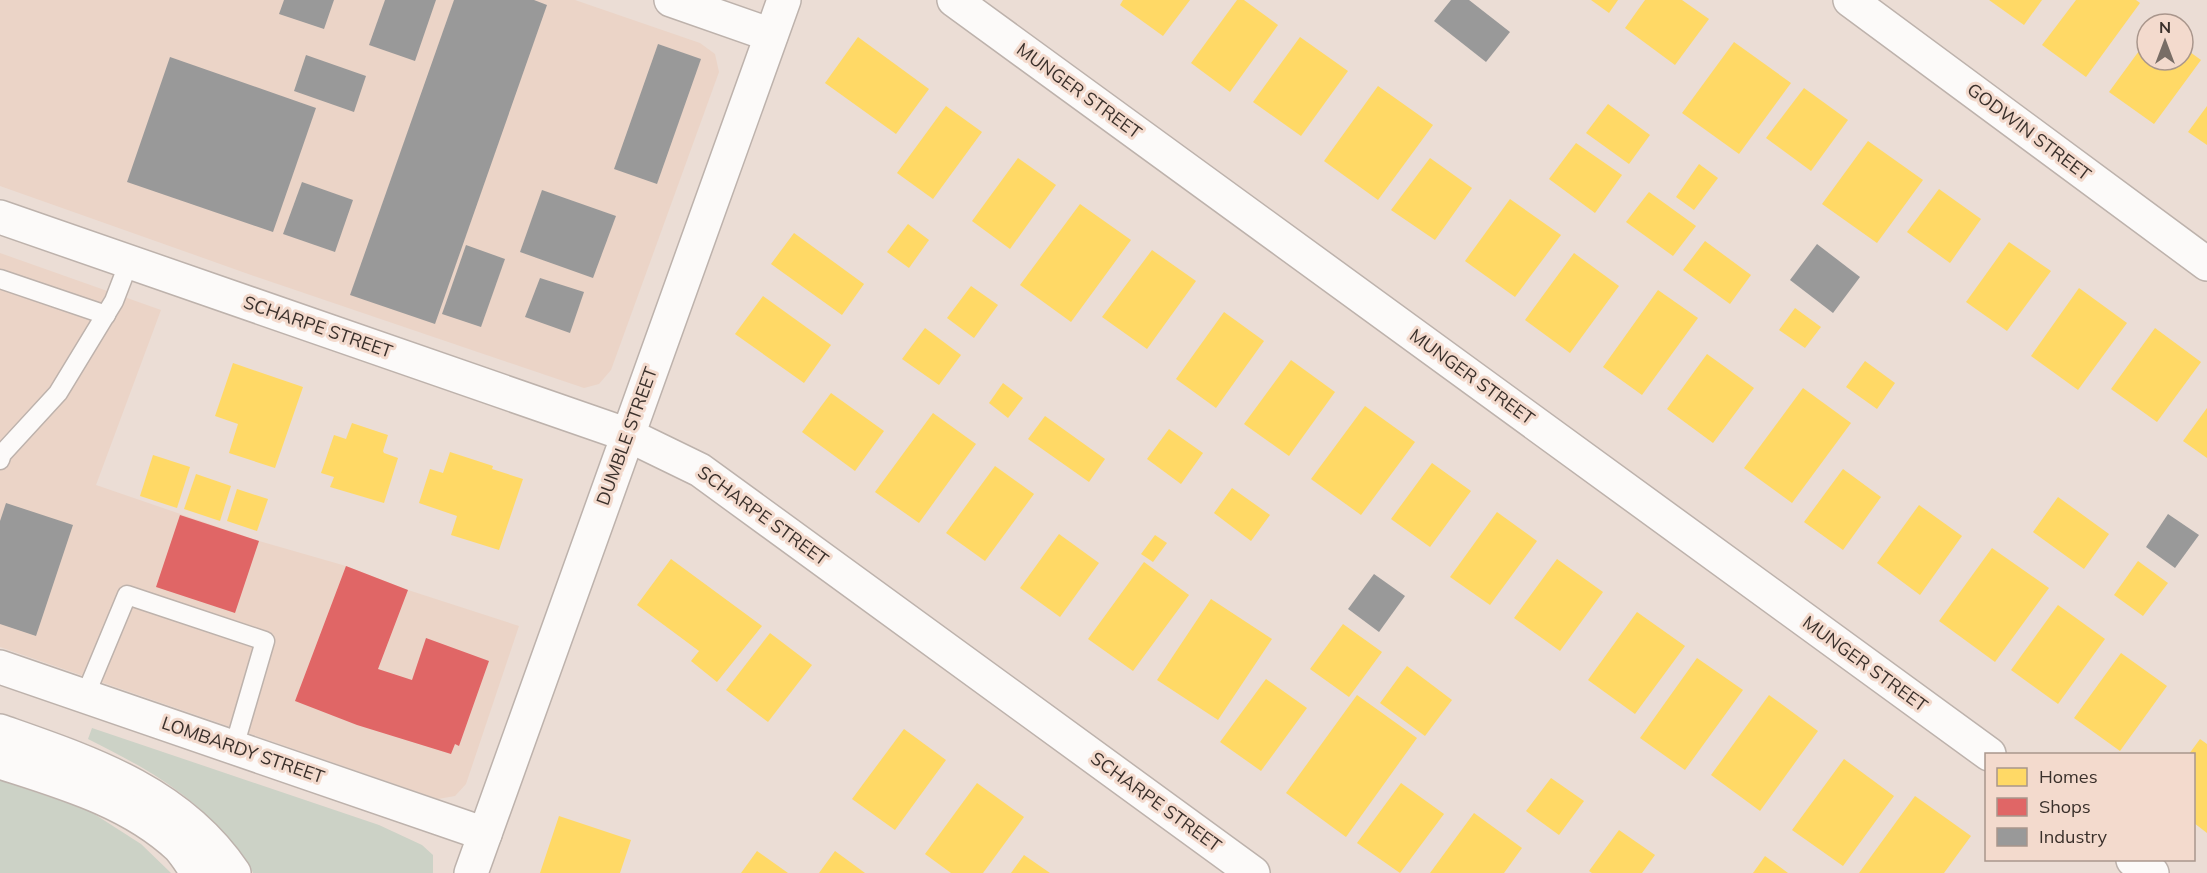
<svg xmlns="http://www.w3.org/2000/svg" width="2207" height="873" viewBox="0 0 2207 873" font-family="Mulish,sans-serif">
<rect width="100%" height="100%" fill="#ebddd5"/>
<g fill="#ebd4c7">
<polygon points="0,0 575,0 700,43 715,54 719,72 611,370 599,384 584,388 257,277 0,186"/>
<polygon points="0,253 161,310 96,485 259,541 346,566 408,590 519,626 466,784 455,796 438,799 0,647"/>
</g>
<g fill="#ccd2c6">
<path d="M92 728 379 825 422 845 433 855V873H253C249 863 241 855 235 847 194 794 146 768 88 739Z"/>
<polygon points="0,780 88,810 141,844 171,873 0,873"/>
</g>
<g fill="#ffd966">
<polygon points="1123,0 1190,0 1163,36 1120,5"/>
<polygon points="1237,0 1244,0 1278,25 1230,92 1191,63"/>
<polygon points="1591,0 1618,0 1609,13"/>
<polygon points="1645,0 1682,0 1709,19 1675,65 1625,28"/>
<polygon points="1989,0 2042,0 2024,25"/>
<polygon points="2076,0 2136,0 2140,3 2086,77 2042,45"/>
<polygon points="858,37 929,89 896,134 825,83"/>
<polygon points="1300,37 1348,71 1301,136 1253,102"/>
<polygon points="2147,40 2147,60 2183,60 2183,47 2201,60 2154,124 2109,92"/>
<polygon points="1734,42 1791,83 1739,154 1682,113"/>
<polygon points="1378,86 1433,125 1378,200 1324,161"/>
<polygon points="1804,88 1848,120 1811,171 1766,138"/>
<polygon points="1608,104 1650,135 1629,164 1586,133"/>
<polygon points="946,106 982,132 933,199 897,173"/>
<polygon points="2207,106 2207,145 2188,132"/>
<polygon points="1868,141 1923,180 1877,243 1822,204"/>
<polygon points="1576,143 1622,175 1595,213 1549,179"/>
<polygon points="1018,158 1056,185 1010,249 972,221"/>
<polygon points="1430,158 1472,188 1435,240 1391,210"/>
<polygon points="1699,164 1718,178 1694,210 1676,197"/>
<polygon points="1939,189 1981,219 1950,263 1907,232"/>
<polygon points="1649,192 1696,226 1673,256 1626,222"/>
<polygon points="1510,199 1561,235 1515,297 1465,261"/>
<polygon points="1080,204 1131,240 1071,322 1020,285"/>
<polygon points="908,224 929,240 909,268 887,252"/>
<polygon points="794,233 864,284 842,315 771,264"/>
<polygon points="1705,241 1751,275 1730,304 1683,270"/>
<polygon points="2009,242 2051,271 2007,331 1966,302"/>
<polygon points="1152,250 1196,281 1147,349 1102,317"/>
<polygon points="1574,253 1619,286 1570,353 1525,320"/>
<polygon points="971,286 998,305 974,338 947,318"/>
<polygon points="2079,288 2127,323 2078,390 2031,356"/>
<polygon points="1658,290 1698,318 1642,395 1603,367"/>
<polygon points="763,296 831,345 804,383 735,334"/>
<polygon points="1795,308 1821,327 1805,348 1779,330"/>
<polygon points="1224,312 1264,341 1216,408 1176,379"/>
<polygon points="925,328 961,355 939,385 902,359"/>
<polygon points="2155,328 2201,362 2157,422 2111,389"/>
<polygon points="1707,354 1754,388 1713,443 1667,409"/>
<polygon points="1291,360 1335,392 1289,456 1244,424"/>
<polygon points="1865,361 1895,383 1877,409 1846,387"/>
<polygon points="233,363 303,387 275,468 229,453 238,424 215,416"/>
<polygon points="1003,383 1023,398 1008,418 989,403"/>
<polygon points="1803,388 1851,423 1792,503 1744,468"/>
<polygon points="831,393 884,431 855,471 802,432"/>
<polygon points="1365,406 1415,442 1361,515 1311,479"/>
<polygon points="2207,408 2207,458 2183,441"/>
<polygon points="933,413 976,444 919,523 875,492"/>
<polygon points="1045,416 1105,459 1089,482 1028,439"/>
<polygon points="352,423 388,435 383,451 384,453 398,458 384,503 330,487 334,477 321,473 334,435 346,439"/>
<polygon points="1169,429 1203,453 1181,484 1147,459"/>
<polygon points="450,452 493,466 492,469 523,479 499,550 451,535 457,516 419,503 430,469 443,473"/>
<polygon points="153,455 190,467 177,508 140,496"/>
<polygon points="1432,463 1471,491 1430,547 1391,519"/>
<polygon points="995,466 1034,494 985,561 946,533"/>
<polygon points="1843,469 1881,497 1843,550 1804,522"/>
<polygon points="196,474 231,486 220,521 184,509"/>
<polygon points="1232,488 1270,515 1251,541 1214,513"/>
<polygon points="237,489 268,499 257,531 227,521"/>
<polygon points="2058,497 2109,534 2084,569 2033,532"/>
<polygon points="1919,505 1962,536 1920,595 1877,563"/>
<polygon points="1497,512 1537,541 1490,605 1450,577"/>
<polygon points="1059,534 1099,563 1060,617 1020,588"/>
<polygon points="1155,535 1167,543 1153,562 1141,554"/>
<polygon points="1992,548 2049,588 1995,662 1939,621"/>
<polygon points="671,559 762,626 717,682 691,661 699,651 637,605"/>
<polygon points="1557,559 1603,592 1560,651 1514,618"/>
<polygon points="2138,561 2168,583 2143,616 2114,595"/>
<polygon points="1144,562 1189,595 1133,671 1088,639"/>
<polygon points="1211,599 1272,639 1218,720 1157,680"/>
<polygon points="2058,605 2105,639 2058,704 2011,670"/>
<polygon points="1637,612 1685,646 1635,714 1588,680"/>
<polygon points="1343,624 1382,652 1349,697 1310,669"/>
<polygon points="770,633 812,665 768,722 726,690"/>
<polygon points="2121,653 2167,686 2120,751 2074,718"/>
<polygon points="1697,658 1743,690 1685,770 1640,738"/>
<polygon points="1407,666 1452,700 1425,736 1380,703"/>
<polygon points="1266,679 1307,708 1261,771 1220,742"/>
<polygon points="1357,695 1417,738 1346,837 1286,793"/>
<polygon points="1769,695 1818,731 1760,811 1711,775"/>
<polygon points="904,729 946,760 895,830 852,799"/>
<polygon points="2200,739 2207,744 2207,833 2194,823 2194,754 2189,754"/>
<polygon points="1844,759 1894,796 1843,866 1792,830"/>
<polygon points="1551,778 1584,801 1559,835 1526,811"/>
<polygon points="977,783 1024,817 983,873 951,873 925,854"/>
<polygon points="1401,783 1444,814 1400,873 1357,843"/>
<polygon points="1915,796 1971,836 1944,873 1859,873"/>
<polygon points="1474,813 1522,848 1504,873 1430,873"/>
<polygon points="559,816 631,840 620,873 540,873"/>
<polygon points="1619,830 1655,855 1642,873 1592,873 1589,871"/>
<polygon points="757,851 788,873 741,873"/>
<polygon points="835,851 865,873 819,873"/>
<polygon points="1024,855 1050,873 1011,873"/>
<polygon points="1765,856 1788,873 1753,873"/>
</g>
<g fill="#e06666">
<polygon points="180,515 259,541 235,613 156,587"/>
<polygon points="346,566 408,590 378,669 412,680 426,638 489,661 459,746 455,744 451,754 357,725 295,701"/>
</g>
<g fill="#999">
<polygon points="284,0 334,0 324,29 279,14"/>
<polygon points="385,0 436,0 415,61 369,45"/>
<polygon points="454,0 534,0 547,5 435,324 350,295"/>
<polygon points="1451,0 1469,0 1510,32 1486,62 1434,21"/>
<polygon points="658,44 701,59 657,184 614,169"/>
<polygon points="306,55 366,76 354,112 294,91"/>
<polygon points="170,57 316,108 273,232 127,182"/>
<polygon points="302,182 353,200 335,252 283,234"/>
<polygon points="542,190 616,216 593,278 520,252"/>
<polygon points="1817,244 1860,277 1833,313 1790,280"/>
<polygon points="466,245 505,259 481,327 442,314"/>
<polygon points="540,278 584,292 570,333 525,317"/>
<polygon points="6,503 73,525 36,636 0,624 0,521"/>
<polygon points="2168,514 2199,535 2175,568 2146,547"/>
<polygon points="1374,574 1405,596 1379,632 1348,609"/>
</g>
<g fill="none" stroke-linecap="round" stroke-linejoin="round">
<defs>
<g id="service">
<polyline points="0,279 106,315"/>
<polyline points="0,460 2,454 58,393 114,301 129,262"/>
<polyline points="85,696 127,595 265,641 234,747"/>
</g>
<g id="minor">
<polyline points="671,0 771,35"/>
<polyline points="954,0 1989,754"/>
<polyline points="1850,0 2207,264"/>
<polyline points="0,217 628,435 700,470 1253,873"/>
<polyline points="0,667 485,834"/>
<polyline points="2133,860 2152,873"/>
</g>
<polyline id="tertiary" points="471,873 784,0"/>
<g id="motorway">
<path d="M0 731C88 762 179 791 234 873"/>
<path d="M0 762C62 782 130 801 179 847 186 855 192 865 198 873"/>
</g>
</defs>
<use href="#service" stroke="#bdb2ac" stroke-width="21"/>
<use href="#minor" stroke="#bdb2ac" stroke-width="36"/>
<use href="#tertiary" stroke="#bdb2ac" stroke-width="36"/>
<use href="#motorway" stroke="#bdb2ac" stroke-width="36"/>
<use href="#service" stroke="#fcfaf9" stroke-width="18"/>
<use href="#minor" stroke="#fcfaf9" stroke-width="33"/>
<use href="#tertiary" stroke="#fcfaf9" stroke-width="33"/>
<use href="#motorway" stroke="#fcfaf9" stroke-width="33"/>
</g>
<g text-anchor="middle" stroke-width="6" stroke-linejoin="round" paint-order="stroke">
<g font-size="18" fill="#3a302b" stroke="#f3dacd">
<text transform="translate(1079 91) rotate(36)" y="6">MUNGER STREET</text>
<text transform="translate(2029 132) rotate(37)" y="6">GODWIN STREET</text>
<text transform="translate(318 327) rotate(19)" y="6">SCHARPE STREET</text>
<text transform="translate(1472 377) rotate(36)" y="6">MUNGER STREET</text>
<text transform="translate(627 436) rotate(-70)" y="6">DUMBLE STREET</text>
<text transform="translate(763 516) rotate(36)" y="6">SCHARPE STREET</text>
<text transform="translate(1865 664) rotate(36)" y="6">MUNGER STREET</text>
<text transform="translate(243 750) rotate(19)" y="6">LOMBARDY STREET</text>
<text transform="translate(1156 802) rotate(36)" y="6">SCHARPE STREET</text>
</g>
</g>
<rect x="1985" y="753" width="210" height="108" fill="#f3dacd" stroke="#a9968c" stroke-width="1.5"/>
<rect x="1997" y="768" width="30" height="18" fill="#ffd966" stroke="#a9968c" stroke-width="1.5"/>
<text x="2039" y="783" font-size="18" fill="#3a302b">Homes</text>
<rect x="1997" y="798" width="30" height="18" fill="#e06666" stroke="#a9968c" stroke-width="1.5"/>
<text x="2039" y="813" font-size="18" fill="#3a302b">Shops</text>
<rect x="1997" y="828" width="30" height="18" fill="#999999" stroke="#a9968c" stroke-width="1.5"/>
<text x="2039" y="843" font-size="18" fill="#3a302b">Industry</text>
<g transform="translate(2165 42)"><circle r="28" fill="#f3dacd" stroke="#a9968c" stroke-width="1.5"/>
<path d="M0-4.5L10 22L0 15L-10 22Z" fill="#786d66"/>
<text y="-9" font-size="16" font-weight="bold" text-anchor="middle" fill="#3a302b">N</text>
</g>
</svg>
